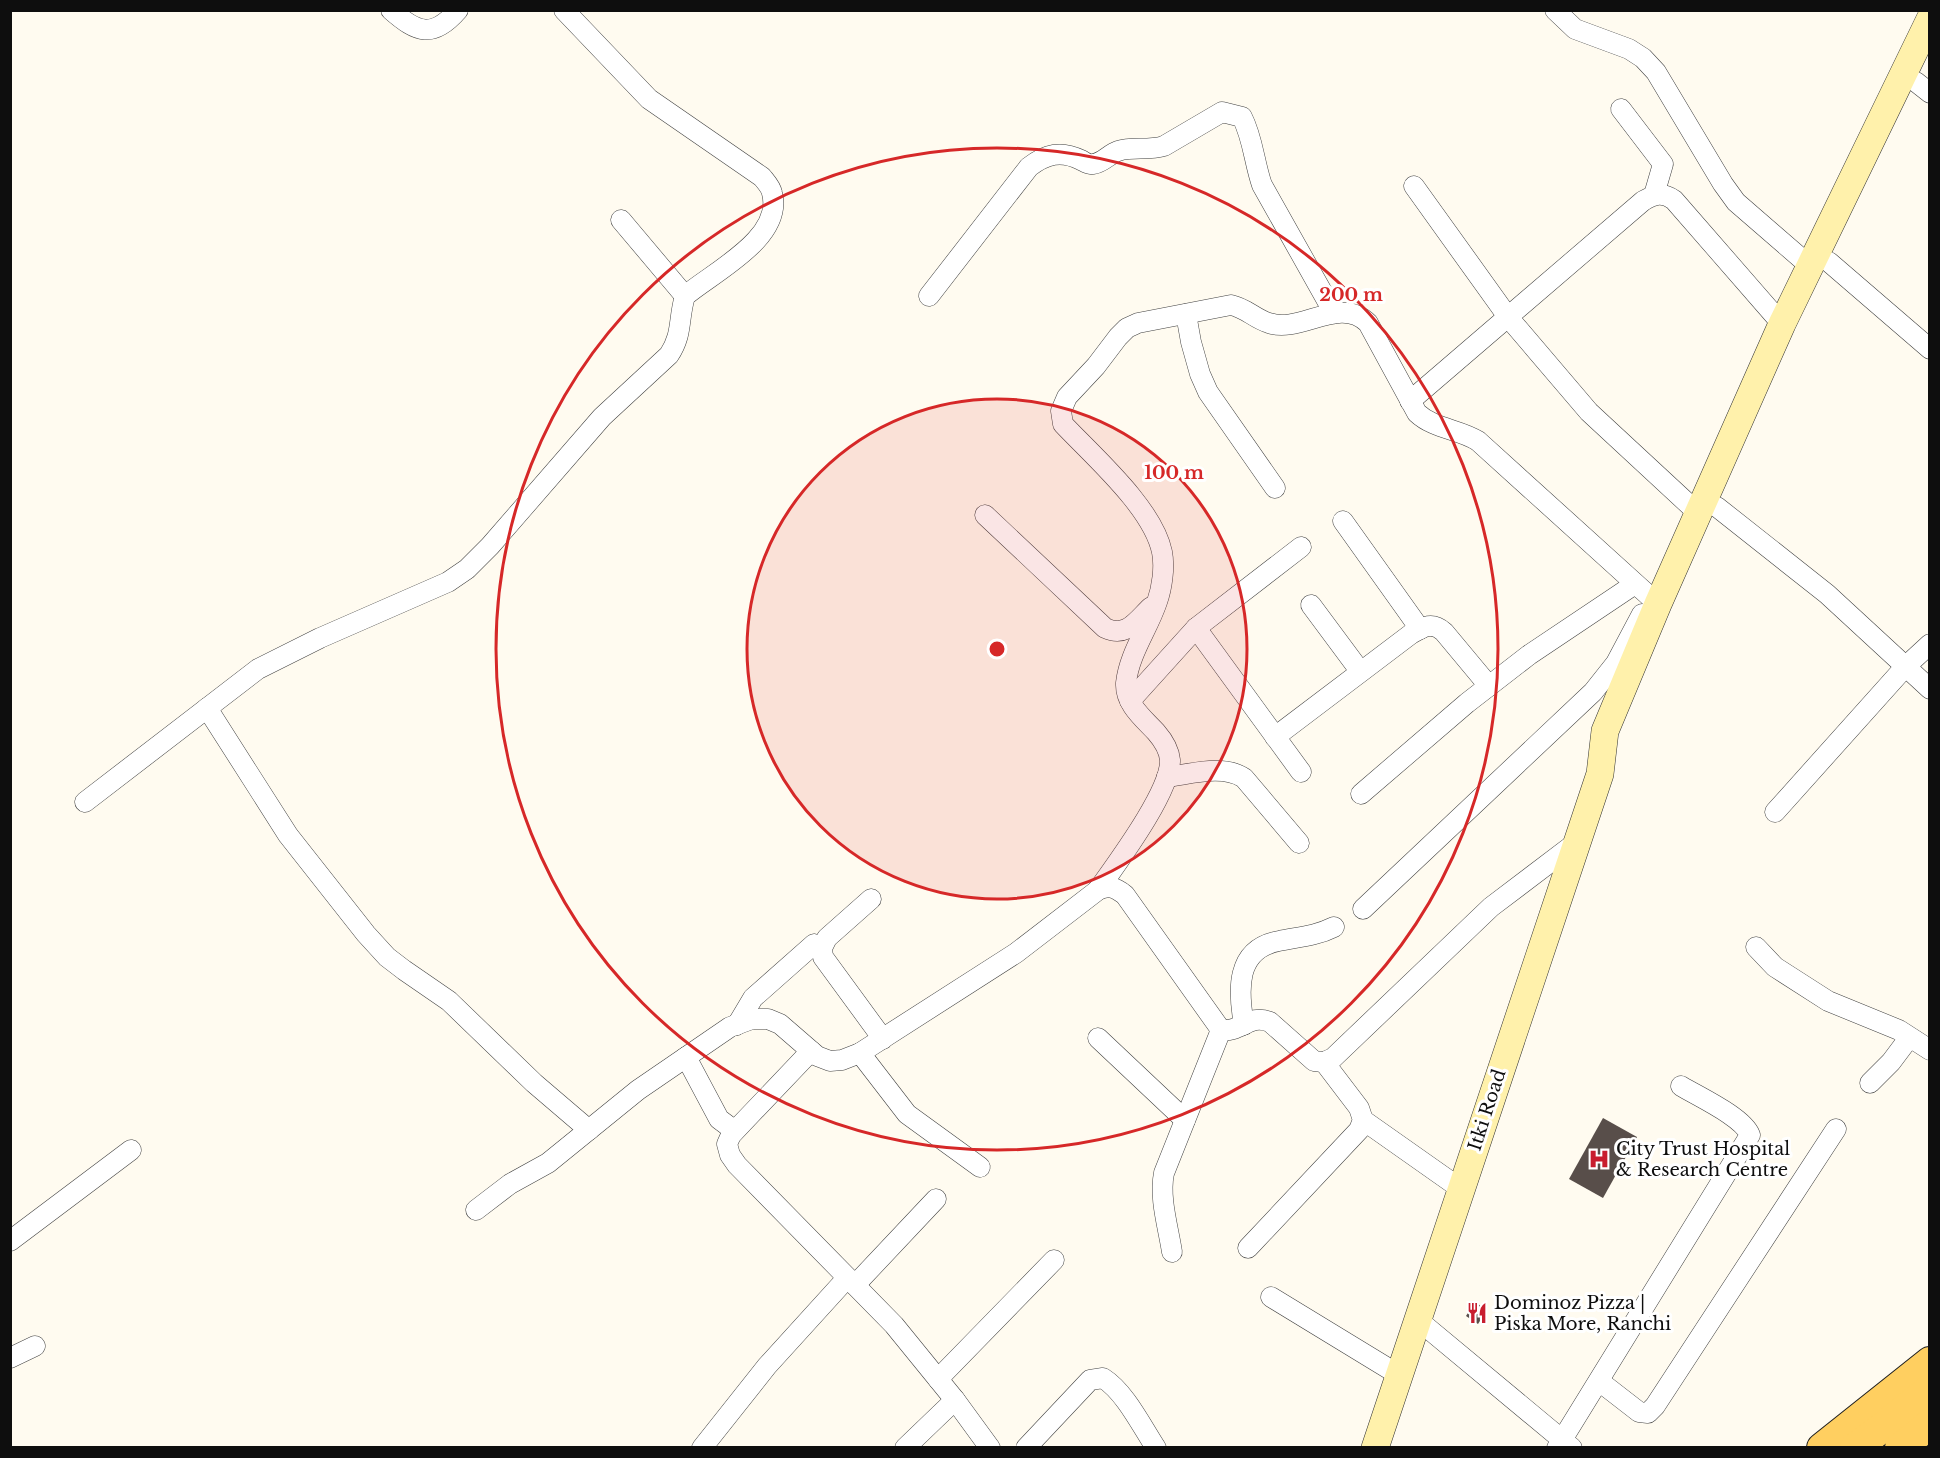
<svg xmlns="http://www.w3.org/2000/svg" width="1940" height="1458" viewBox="0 0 1940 1458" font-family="'Libre Baskerville',serif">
<rect width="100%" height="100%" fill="#fffbf0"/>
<g fill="#584e4a">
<polygon points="1603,1118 1637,1137 1603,1198 1569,1179"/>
<polygon points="1475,1302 1487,1310 1478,1324 1466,1316"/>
</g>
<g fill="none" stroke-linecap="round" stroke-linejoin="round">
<defs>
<g id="street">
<path d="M391 10C417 33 433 39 458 10"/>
<polyline points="1555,10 1575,29 1629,49 1643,58 1656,72 1723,184 1736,202 1811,267"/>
<polyline points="1916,82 1930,93"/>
<polyline points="1621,109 1663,164 1654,195"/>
<polyline points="1414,186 1508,317 1589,412 1698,513"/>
<polyline points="621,220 685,296"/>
<polyline points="1829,262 1930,349"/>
<path d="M929 296 1029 167C1046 154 1061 150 1081 160 1085 162 1088 165 1093 164 1103 163 1109 154 1118 151 1132 146 1148 151 1164 146L1222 112 1242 117C1253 138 1254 162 1262 185L1334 313"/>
<polyline points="1186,314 1191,342 1200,374 1208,392 1275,488"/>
<path d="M1410 401 1643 201C1655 194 1662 192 1674 200L1782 324"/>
<polyline points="1717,507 1827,594 1930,689"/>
<path d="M985 515 1105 628C1127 638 1136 621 1151 607"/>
<polyline points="1343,521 1420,629"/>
<polyline points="1311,605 1360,671"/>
<polyline points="1196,628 1301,772"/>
<polyline points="1130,701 1196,628 1301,547"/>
<polyline points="207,708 288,835 366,934 387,957 404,970 449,1001 534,1083 589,1130"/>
<path d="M1275 737 1411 634C1423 627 1432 621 1444 632L1489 686"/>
<path d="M1167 777C1191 774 1223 764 1244 778L1299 843"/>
<polyline points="1361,794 1467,703 1529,655 1635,584"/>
<path d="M85 802 258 669 320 638 448 582 467 569 490 546 602 417 669 355C683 334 678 319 685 296 713 272 784 238 772 193 771 187 766 182 762 177L649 99 564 10"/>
<polyline points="1775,812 1905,667 1930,644"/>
<path d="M1098 890C1117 863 1171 791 1170 760 1169 749 1163 740 1156 732 1143 718 1125 704 1126 683 1129 654 1148 629 1157 602 1162 588 1165 567 1162 552 1153 508 1094 457 1063 424L1061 411 1067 397 1096 366 1118 337 1127 328 1138 323 1231 305C1246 308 1255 319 1269 323 1300 334 1340 295 1368 323L1417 413C1434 429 1459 429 1478 441L1658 604"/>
<polyline points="871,899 827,938 822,948 823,957 883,1039"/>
<polyline points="1363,909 1593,692 1616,663 1642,614"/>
<polyline points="1756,947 1775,967 1828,1001 1899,1030 1930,1050"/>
<polyline points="737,1025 753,998 814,944"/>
<path d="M1244 1025C1238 991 1235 949 1279 941 1299 937 1316 936 1334 927"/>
<polyline points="1098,1038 1185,1120"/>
<polyline points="811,1051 731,1135 727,1144 730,1155 737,1165 894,1325 955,1400 990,1448"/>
<polyline points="860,1053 907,1114 980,1167"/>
<polyline points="686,1057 719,1119 731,1128 731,1135"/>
<polyline points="1870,1083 1891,1062 1909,1038"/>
<polyline points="1363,1120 1461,1189"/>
<path d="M476 1210 510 1184 548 1163 638 1090 730 1027 752 1019H768L780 1024 817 1056 830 1061 842 1060 860 1053 1016 953 1098 890C1109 885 1115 887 1125 895L1221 1030C1241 1033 1249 1013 1270 1022L1314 1061 1324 1062 1333 1058 1491 907 1578 841"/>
<polyline points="10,1241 131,1150"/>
<polyline points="1248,1248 1359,1130 1363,1120 1359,1108 1324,1062"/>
<path d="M1172 1252C1168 1226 1159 1198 1164 1173L1221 1030"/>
<polyline points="855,1285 936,1199"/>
<polyline points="1271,1297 1399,1375"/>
<polyline points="1418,1320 1572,1448"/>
<polyline points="10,1358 35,1346"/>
<polyline points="938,1379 1054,1260"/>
<polyline points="1599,1381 1639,1412 1648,1413 1655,1406 1836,1129"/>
<polyline points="702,1448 767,1366 847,1278"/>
<polyline points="905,1448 955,1400"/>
<path d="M1026 1448 1090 1380 1103 1378C1125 1392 1141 1425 1156 1448"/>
<path d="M1557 1448 1750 1135C1743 1117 1699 1097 1681 1086"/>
</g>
<polyline id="secondary" points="1375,1448 1600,774 1605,731 1658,604 1782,324 1930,19"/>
<g id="primary">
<polyline points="1822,1448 1930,1362"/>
<polyline points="1855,1448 1883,1427 1930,1389"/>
<polyline points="1900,1448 1930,1424"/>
</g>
</defs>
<use href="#street" stroke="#414141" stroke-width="21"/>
<use href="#secondary" stroke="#303030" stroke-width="28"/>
<use href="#primary" stroke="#1f1f1f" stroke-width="32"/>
<use href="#street" stroke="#fff" stroke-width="20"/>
<use href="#secondary" stroke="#fff1ab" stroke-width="27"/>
<use href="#primary" stroke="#ffcf60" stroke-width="30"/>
</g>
<circle cx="997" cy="649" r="250" fill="#d62828" fill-opacity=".12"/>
<g fill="none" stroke="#d62828" stroke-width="3">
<circle cx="997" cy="649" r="250"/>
<circle cx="997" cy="649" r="501"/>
</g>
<defs>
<symbol id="hospital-bare" viewBox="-9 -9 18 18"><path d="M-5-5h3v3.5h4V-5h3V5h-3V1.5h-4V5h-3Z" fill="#c81d2e" stroke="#fff" stroke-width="2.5" paint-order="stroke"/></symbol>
<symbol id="restaurant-bare" viewBox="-9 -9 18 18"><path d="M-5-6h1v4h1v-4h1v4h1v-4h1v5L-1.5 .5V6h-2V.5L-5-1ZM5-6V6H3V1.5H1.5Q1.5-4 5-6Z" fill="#c81d2e" stroke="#fff" stroke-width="2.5" paint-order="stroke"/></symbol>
</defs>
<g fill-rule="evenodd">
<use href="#hospital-bare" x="1584" y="1144" width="30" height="30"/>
<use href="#restaurant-bare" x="1462" y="1298" width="30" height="30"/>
</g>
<g text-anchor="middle" stroke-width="6" stroke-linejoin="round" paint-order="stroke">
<g font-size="18" fill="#0e0e0e" stroke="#fff">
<text transform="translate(1487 1110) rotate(-72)" y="6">Itki Road</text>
</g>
<g font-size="18" fill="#0e0e0e" stroke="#fff" text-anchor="start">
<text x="1616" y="1155">City Trust Hospital<tspan x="1616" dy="21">&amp; Research Centre</tspan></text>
<text x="1494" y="1309">Dominoz Pizza |<tspan x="1494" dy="21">Piska More, Ranchi</tspan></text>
</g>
</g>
<circle cx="997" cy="649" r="9" fill="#d62828" stroke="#fff" stroke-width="3"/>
<g font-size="18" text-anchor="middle" font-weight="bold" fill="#d62828" stroke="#fff" stroke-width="6" stroke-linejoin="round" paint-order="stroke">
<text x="1351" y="301">200 m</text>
<text x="1174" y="479">100 m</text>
</g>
<rect width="1940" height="1458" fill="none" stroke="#0e0e0e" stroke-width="24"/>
</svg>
